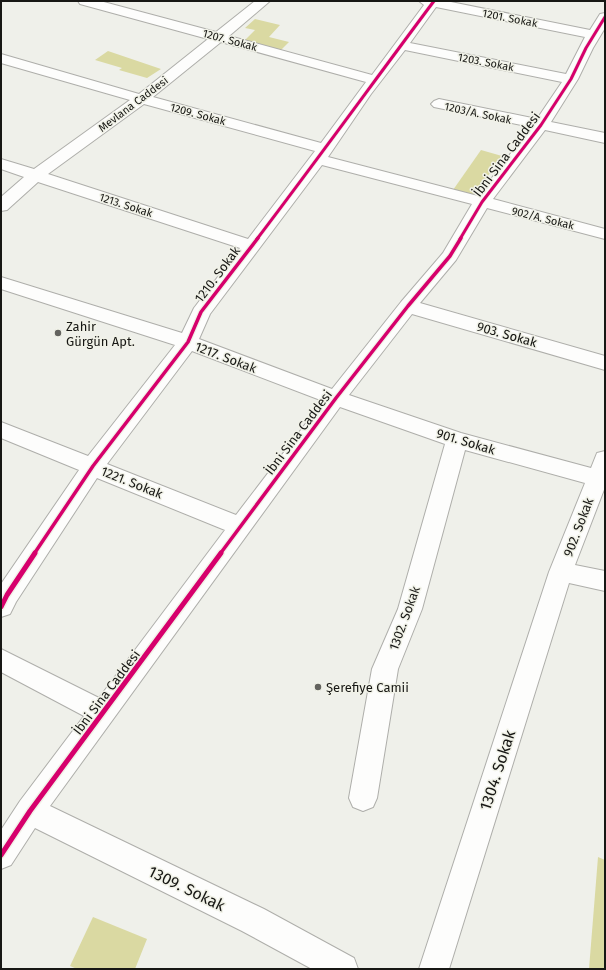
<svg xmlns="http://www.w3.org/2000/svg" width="606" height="970" viewBox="0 0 606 970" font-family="'Fira Sans',sans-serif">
<rect width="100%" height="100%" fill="#eff0ea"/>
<g fill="#dad9a2">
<polygon points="255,19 280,25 269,37 289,42 281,50 245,40 255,30 245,28"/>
<polygon points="108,51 161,69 147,78 119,70 122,68 95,60"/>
<polygon points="481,150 502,156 474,196 453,190"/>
<polygon points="598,857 605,860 605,969 589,969"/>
<polygon points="93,917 147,939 135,969 77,969 70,966"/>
</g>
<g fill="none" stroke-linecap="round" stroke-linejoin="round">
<defs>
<path id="minor" d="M78 1H100L216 32 255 1H270L229 36 372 75 424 5 419 1H446L590 30 600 14 605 13V28L593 48 578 79 551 122 605 133V143L545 130 493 199 605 229V239L487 208 456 260 420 303 605 356V370L412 314 349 395 461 433 591 468 597 453 605 451V487L575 565 605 571V591L569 583 449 969H419L549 572 585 483 465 450 422 609 398 669 377 798 373 807 363 811 353 807 349 798 372 669 398 609 445 444 340 407 50 806 264 909 354 958 358 969H312L242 931 35 828 11 865 1 869V830L20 801 84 716 1 672V649L99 698 225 530 97 478 16 602 10 614 1 617V584L79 470 1 438V422L88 456 175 345 1 289V277L182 333 194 308 240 248 38 182 7 210 1 211V197L24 177 1 169V159L34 169 130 100 1 63V54L139 94 208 39 80 4ZM436 7 585 37 566 74 410 43ZM221 42 366 82 321 143 153 97ZM405 50 562 82 537 119 439 99 434 101 431 104 434 107 531 127 478 196 328 157 371 94ZM144 104 315 151 248 239 48 174ZM322 165 472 204 443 253 401 302 332 389 199 339 210 314ZM192 351 323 401 236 515 107 464Z"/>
</defs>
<use href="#minor" stroke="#aeaeaa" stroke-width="2"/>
<use href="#minor" fill="#fdfdfc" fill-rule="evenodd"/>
<defs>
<g id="cycleway-far2">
<path d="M257 239C317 160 375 80 434 1"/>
<polyline points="460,239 482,202 541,125 571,79 586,48 605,17"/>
</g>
<g id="cycleway-far1">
<polyline points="34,554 93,466 188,342 201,312 258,238"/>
<polyline points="220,554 336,398 408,306 450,256 461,238"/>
</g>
<g id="cycleway">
<polyline points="1,607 7,595 35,553"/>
<polyline points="1,855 30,811 221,553"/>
</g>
</defs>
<use href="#cycleway-far2" stroke="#f1f2e8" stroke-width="4.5"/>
<use href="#cycleway-far1" stroke="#f1f2e8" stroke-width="6"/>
<use href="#cycleway" stroke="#f1f2e8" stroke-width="8"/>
<use href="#cycleway-far2" stroke="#d6006c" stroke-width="3"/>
<use href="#cycleway-far1" stroke="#d6006c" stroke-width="3.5"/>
<use href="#cycleway" stroke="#d6006c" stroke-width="5"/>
</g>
<g fill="#63635f" stroke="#f1f2e8" stroke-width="1.5">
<circle cx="58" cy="333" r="4"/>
<circle cx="318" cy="687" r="4"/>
</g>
<g text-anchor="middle" stroke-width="3" stroke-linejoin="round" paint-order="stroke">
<g font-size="11" fill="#171714" stroke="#f1f2e8">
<text transform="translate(510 18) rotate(11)" y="4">1201. Sokak</text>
<text transform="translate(230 40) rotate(15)" y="4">1207. Sokak</text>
<text transform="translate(486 62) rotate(11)" y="4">1203. Sokak</text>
<text transform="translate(133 104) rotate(-37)" y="4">Mevlana Caddesi</text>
<text transform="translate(478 113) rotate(12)" y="4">1203/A. Sokak</text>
<text transform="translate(198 114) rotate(15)" y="4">1209. Sokak</text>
<text transform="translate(126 205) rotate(18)" y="4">1213. Sokak</text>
<text transform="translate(543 218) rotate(14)" y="4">902/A. Sokak</text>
</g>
<g font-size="13" fill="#171714" stroke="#f1f2e8">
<text transform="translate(506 154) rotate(-53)" y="5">İbni Sina Caddesi</text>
<text transform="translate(217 274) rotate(-53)" y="5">1210. Sokak</text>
<text transform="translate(507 334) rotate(16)" y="5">903. Sokak</text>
<text transform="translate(226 357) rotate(21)" y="5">1217. Sokak</text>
<text transform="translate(298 432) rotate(-53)" y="5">İbni Sina Caddesi</text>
<text transform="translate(466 441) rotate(17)" y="5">901. Sokak</text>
<text transform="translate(132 482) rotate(22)" y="5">1221. Sokak</text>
<text transform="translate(578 527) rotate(-69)" y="5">902. Sokak</text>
<text transform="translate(404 618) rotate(-70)" y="5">1302. Sokak</text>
<text transform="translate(106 692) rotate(-53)" y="5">İbni Sina Caddesi</text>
</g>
<g font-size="13" fill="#171714" stroke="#f1f2e8" text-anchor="start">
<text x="66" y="331">Zahir<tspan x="66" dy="15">Gürgün Apt.</tspan></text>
<text x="326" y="692">Şerefiye Camii</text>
</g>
<g font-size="16" fill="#171714" stroke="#f1f2e8">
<text transform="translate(497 770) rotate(-72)" y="6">1304. Sokak</text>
<text transform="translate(187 888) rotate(26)" y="6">1309. Sokak</text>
</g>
</g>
<rect width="606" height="970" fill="none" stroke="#171714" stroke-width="4"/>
</svg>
